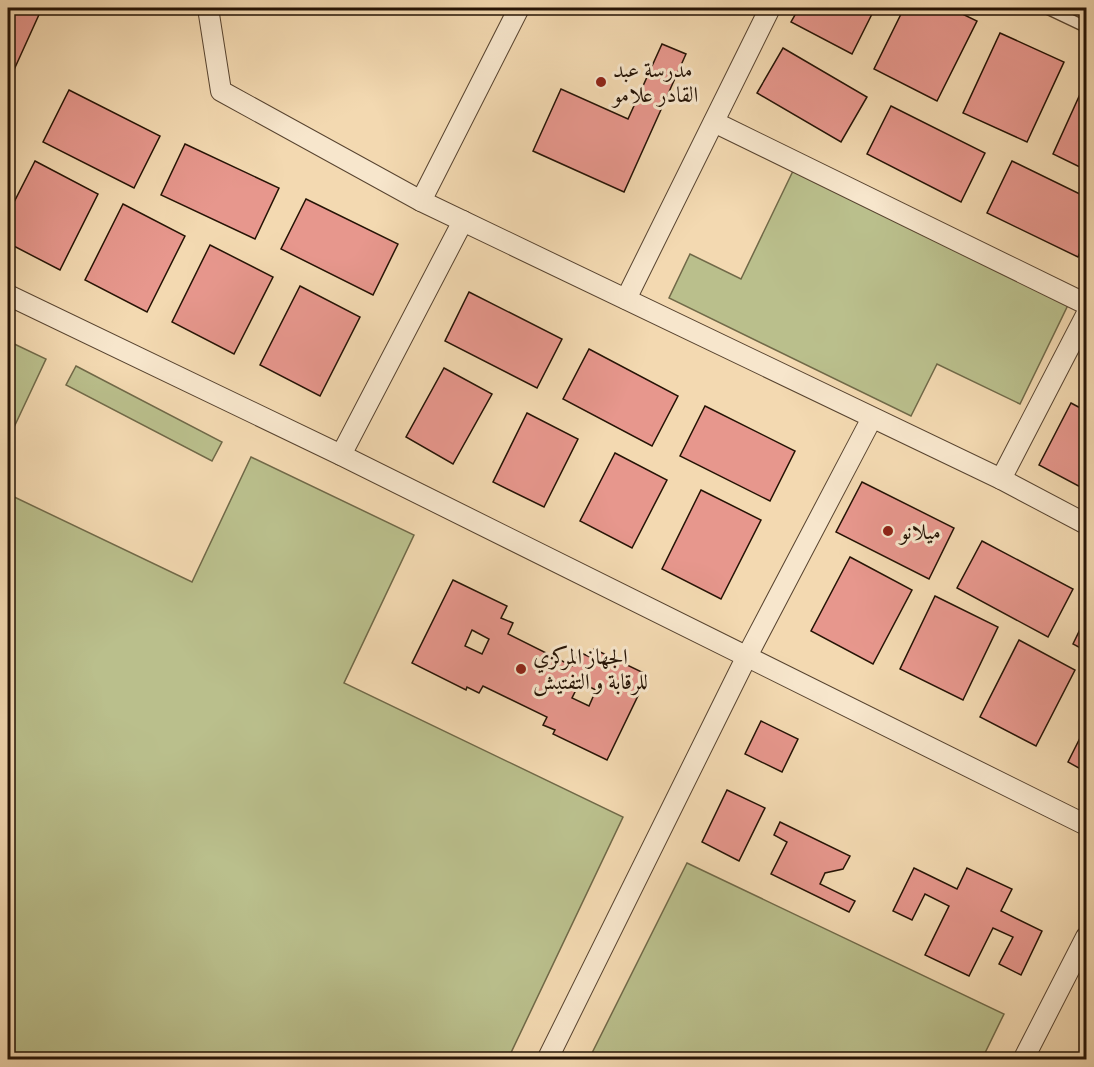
<svg xmlns="http://www.w3.org/2000/svg" width="1094" height="1067" viewBox="0 0 1094 1067" font-family="'IM FELL DW Pica',Amiri,serif">
  <style>
    .green { fill: #babf8c; stroke: #706948; stroke-width: 1.5 }
    .building { fill: #e7978d; stroke: #251305; stroke-width: 1.5; fill-rule: evenodd }
    .lines { fill: none; stroke-linecap: round; stroke-linejoin: round }
    .lane-casing { stroke: #584430; stroke-width: 13 }
    .street-casing { stroke: #584430; stroke-width: 22 }
    .lane { stroke: #f7e6cc; stroke-width: 10 }
    .street { stroke: #f7e6cc; stroke-width: 20 }
    .poi-dot { fill: #8f2418; stroke: #f7e6cc; stroke-width: 2 }
    .labels { text-anchor: middle; stroke-width: 6; stroke-linejoin: round; paint-order: stroke }
    .poi-label { font-size: 22px; fill: #251305; stroke: #f7e6cc; text-anchor: start }
  </style>
  <rect width="100%" height="100%" fill="#f3d9b1"/>
  <filter id="stains"><feTurbulence type="fractalNoise" baseFrequency=".00333" numOctaves="4"/><feColorMatrix values="0 0 0 0 .2 0 0 0 0 .09 0 0 0 0 .02 0 0 0 .5 -.17"/></filter>
  <radialGradient id="worn" r=".72"><stop offset=".6" stop-color="#630" stop-opacity="0"/><stop offset="1" stop-color="#630" stop-opacity=".3"/></radialGradient>
  <g class="green">
    <path d="M793,171L1068,305L1020,404L937,364L911,416L669,298L690,254L741,279Z"/>
    <path d="M8,341L46,359L8,440Z"/>
    <path d="M76,366L222,442L212,461L66,385Z"/>
    <path d="M251,457L414,535L344,683L623,817L508,1059H8V494L192,582Z"/>
    <path d="M687,863L1004,1014L982,1059H589Z"/>
  </g>
  <g class="building">
    <path d="M8,8H42L8,83Z"/>
    <path d="M799,8H875L852,54L791,22Z"/>
    <path d="M904,8H950L977,21L937,101L874,69Z"/>
    <path d="M1000,33L1064,62L1027,142L963,113Z"/>
    <path d="M662,44L686,54L624,192L533,151L561,89L628,119Z"/>
    <path d="M783,48L867,97L841,142L757,93Z"/>
    <path d="M1086,81V170L1053,154Z"/>
    <path d="M69,90L160,136L134,188L43,142Z"/>
    <path d="M891,106L985,153L961,202L867,154Z"/>
    <path d="M185,144L279,188L255,239L161,195Z"/>
    <path d="M35,161L98,194L60,270L8,243V214Z"/>
    <path d="M1012,161L1086,197V239L1078,257L987,213Z"/>
    <path d="M306,199L398,244L373,295L281,249Z"/>
    <path d="M123,204L185,236L147,312L85,280Z"/>
    <path d="M210,245L273,277L234,354L172,322Z"/>
    <path d="M300,286L360,317L320,396L260,365Z"/>
    <path d="M469,292L562,339L537,388L445,341Z"/>
    <path d="M589,349L678,396L652,446L563,399Z"/>
    <path d="M444,368L492,394L453,464L406,437Z"/>
    <path d="M1071,403L1086,411V490L1039,465Z"/>
    <path d="M705,406L795,451L770,501L680,456Z"/>
    <path d="M527,413L578,439L544,507L493,482Z"/>
    <path d="M615,453L667,480L632,548L580,521Z"/>
    <path d="M862,482L954,528L929,579L836,532Z"/>
    <path d="M701,490L761,520L721,599L662,569Z"/>
    <path d="M982,541L1073,589L1048,637L957,588Z"/>
    <path d="M850,557L912,590L873,664L811,631Z"/>
    <path d="M453,580L507,606L501,618L513,623L508,634L572,666L579,652L590,657L594,649L648,675L607,760L553,734L555,730L543,725L547,717L483,686L479,693L467,687L466,690L412,663ZM472,630L489,639L482,654L465,646ZM580,682L596,690L589,706L572,698Z"/>
    <path d="M935,596L998,627L963,700L900,669Z"/>
    <path d="M1086,617V651L1073,644Z"/>
    <path d="M1019,640L1075,670L1036,746L980,717Z"/>
    <path d="M761,721L798,739L782,772L745,754Z"/>
    <path d="M1086,726V772L1068,762Z"/>
    <path d="M727,790L765,808L739,861L702,842Z"/>
    <path d="M780,822L850,856L843,869L825,873L820,884L855,901L849,912L771,874L787,842L774,835Z"/>
    <path d="M914,868L957,889L967,868L1012,889L1001,911L1042,931L1021,975L999,964L1013,937L993,928L969,976L925,955L949,906L925,894L912,920L893,911Z"/>
  </g>
  <g class="lines">
    <defs>
      <path id="lane" d="M1046,8L1086,27"/>
      <g id="street">
        <path d="M208,8L221,91L421,201L1001,479L1086,524"/>
        <path d="M714,122L1086,304"/>
        <path d="M421,201L519,8"/>
        <path d="M8,295L341,455L1086,825"/>
        <path d="M626,299L770,8"/>
        <path d="M341,455L463,221"/>
        <path d="M1001,479L1086,315"/>
        <path d="M547,1060L746,658L872,418"/>
        <path d="M1023,1060L1086,937"/>
      </g>
    </defs>
    <use href="#lane" class="lane-casing"/>
    <use href="#street" class="street-casing"/>
    <use href="#lane" class="lane"/>
    <use href="#street" class="street"/>
  </g>
  <g class="poi-dot">
    <circle cx="601" cy="82" r="6"/>
    <circle cx="888" cy="531" r="6"/>
    <circle cx="521" cy="669" r="6"/>
  </g>
  <g class="labels">
    <g class="poi-label">
      <text x="613" y="77">مدرسة عبد<tspan x="613" dy="25">القادر علامو</tspan></text>
      <text x="900" y="539">ميلانو</text>
      <text x="533" y="664">الجهاز المركزي<tspan x="533" dy="25">للرقابة و التفتيش</tspan></text>
    </g>
  </g>
  <rect width="1094" height="1067" fill="none" stroke="#f3d9b1" stroke-width="30"/>
  <rect x="9" y="9" width="1076" height="1049" fill="none" stroke="#251305" stroke-width="3"/>
  <rect x="15" y="15" width="1064" height="1037" fill="none" stroke="#251305" stroke-width="1.5"/>
  <rect width="100%" height="100%" filter="url(#stains)"/>
  <rect width="100%" height="100%" fill="url(#worn)"/>
</svg>
